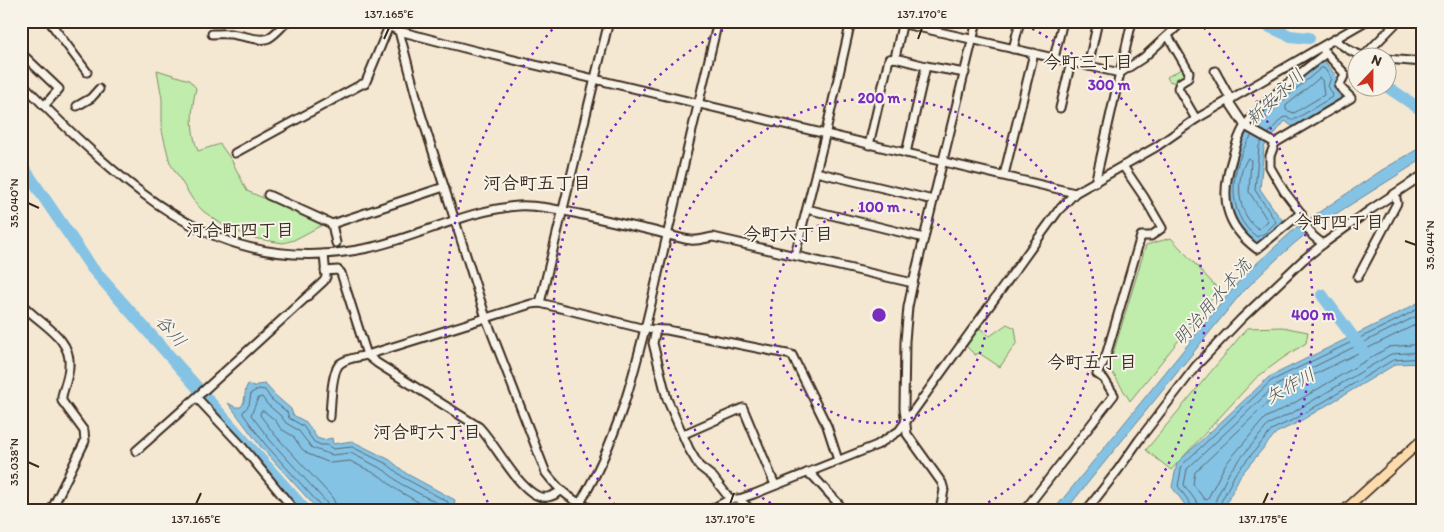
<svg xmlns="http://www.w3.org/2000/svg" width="1444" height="532" viewBox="0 0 1444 532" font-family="Itim,'Klee One',sans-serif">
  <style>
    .green { fill: #c0edab; stroke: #7e8c64 }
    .water { fill: #85c3e5; stroke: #678695 }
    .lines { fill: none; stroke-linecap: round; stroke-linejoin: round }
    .shore { stroke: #59676e; stroke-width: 1 }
    .river { stroke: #85c3e5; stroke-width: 12 }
    .minor-casing { stroke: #3b2a1e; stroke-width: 11 }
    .major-casing { stroke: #3b2a1e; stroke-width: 12 }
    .minor { stroke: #f7f3e8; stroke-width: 7 }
    .major { stroke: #fcdcac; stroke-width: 9 }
    .ticks { fill: none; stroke: #3b2a1e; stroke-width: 2 }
    .ring { fill: none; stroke: #7b2cbf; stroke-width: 2.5; stroke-dasharray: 2.5 5 }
    .labels { text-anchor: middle; stroke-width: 4; stroke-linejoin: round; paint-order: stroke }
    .neighbourhood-label { font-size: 18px; font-weight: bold; fill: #3b2a1e; stroke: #f7f3e8 }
    .water-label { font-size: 18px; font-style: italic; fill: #51585a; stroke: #f7f3e8 }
    .centre { fill: #7b2cbf; stroke: #f7f3e8; stroke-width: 2.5 }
    .ring-label { font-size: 15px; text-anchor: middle; font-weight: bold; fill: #7b2cbf; stroke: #f7f3e8; stroke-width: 4; stroke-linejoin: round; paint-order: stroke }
    .neatline { fill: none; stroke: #3b2a1e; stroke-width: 2 }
    .ticks-label { font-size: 12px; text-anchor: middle; fill: #3b2a1e }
  </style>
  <rect width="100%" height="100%" fill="#f5e8d3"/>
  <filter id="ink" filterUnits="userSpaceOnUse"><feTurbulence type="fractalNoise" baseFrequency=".02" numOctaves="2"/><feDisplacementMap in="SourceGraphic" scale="10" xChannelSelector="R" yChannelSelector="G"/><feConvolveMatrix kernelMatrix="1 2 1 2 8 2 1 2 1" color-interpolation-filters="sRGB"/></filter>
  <g filter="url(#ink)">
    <g class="green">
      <path d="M1183,68L1185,72V76L1177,80L1176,83L1169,81L1167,77Z"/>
      <path d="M157,70L189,80L196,88C191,110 190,130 198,151L220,144L232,161L247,191L324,224L294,240L283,243L258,239L227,228L203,211L193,200L170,163L162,131V99Z"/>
      <path d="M1171,238L1219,290L1130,401L1109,367L1146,245Z"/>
      <path d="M1007,324L1015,328L1017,342L1000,367L979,353L975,355L965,345L978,327L990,336Z"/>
      <path d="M1282,327L1308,332L1306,343L1283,358L1256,378L1171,470L1146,450L1247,328Z"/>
    </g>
    <g class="water">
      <path d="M1323,59L1339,80L1333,85L1341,98L1293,127L1285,121L1264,147L1260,189L1278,215L1285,223L1256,245L1236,224L1229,202V173L1242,140L1260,116L1278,98Z"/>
      <path d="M1423,146V159L1315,227C1288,247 1263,272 1239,296L1065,511H1053L1245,274L1297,227L1382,170Z"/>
      <path d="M1423,300V363L1396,364L1297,423L1276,433L1240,476L1226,504L1225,511H1196L1188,509L1172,487L1177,463L1269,377L1395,315Z"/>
      <path d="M248,384L253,387L257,385L265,384L275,395L291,409L293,415L306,422L317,438L323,440L332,438L333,444L352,441L390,460L407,474L455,500L453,510L319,511L261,447L228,403L235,407H241C247,399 243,392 248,384Z"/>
    </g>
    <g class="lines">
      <g class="shore">
        <path d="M1320,78L1322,80L1324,95L1294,113L1286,110V106Z"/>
        <path d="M1257,128L1281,102L1321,68H1324L1331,78L1328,86L1333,95L1332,97L1294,120L1286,117L1282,118L1268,134"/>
        <path d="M1252,135C1230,165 1224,214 1257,237L1265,233L1276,222L1255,190L1259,146L1262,141"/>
        <path d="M1248,158L1251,160L1249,192L1268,221L1259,229C1237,217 1234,177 1248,158Z"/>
        <path d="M1423,321L1279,392L1195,472L1193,484L1204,499L1207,500L1225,465L1265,418L1289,406L1389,347L1423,344"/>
        <path d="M322,511L321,506L265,444L243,414V412L249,405L251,393L259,389L265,390L271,399L287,412L289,418L303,426L314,442L321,445H327L333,449L352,447L387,464L404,478L448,502V511"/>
        <path d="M329,511L326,502L270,440L251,415L258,398L262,397L267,404L281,416L286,423L298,430L312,448L332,455L351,453L384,470L401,484L441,505L442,511"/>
        <path d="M336,511L335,503L332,497L275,435L260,415L261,411H264L275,420L281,429L293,436L302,449L308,454L330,463L350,461L380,476L397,490L434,511"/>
        <path d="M1193,511L1192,506L1178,486L1182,465L1271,381L1397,320L1423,306"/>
        <path d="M1199,511L1198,504L1184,485L1187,469L1275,386L1423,313"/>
        <path d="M1214,511L1216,499L1230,471L1269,424L1292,413L1391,354L1423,352"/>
        <path d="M1220,511L1221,502L1235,474L1273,429L1295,419L1393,360L1423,358"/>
      </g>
      <g class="river">
        <path d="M1257,21L1290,36L1309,38"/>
        <path d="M1386,86L1423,111"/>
        <path d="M21,164L92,268L306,511"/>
        <path d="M1322,295L1362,349"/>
      </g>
      <defs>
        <g id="minor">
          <path d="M49,21L87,72"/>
          <path d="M379,21L399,31L472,50L1075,193"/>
          <path d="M891,21L1120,73L1095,183"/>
          <path d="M399,31L420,111L486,318L546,473C561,493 573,501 596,511"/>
          <path d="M212,34C220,34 229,33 236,35C266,40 265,46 287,21"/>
          <path d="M1168,36L1189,72L1188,78L1180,83L1178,88L1196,119"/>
          <path d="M1335,40C1347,49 1357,56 1372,58"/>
          <path d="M1013,49L1020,21"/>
          <path d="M21,53L59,89L44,106"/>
          <path d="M1363,57L1398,21"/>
          <path d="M895,58L902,25"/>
          <path d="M1054,58L1063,21"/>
          <path d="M1386,59L1423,62"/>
          <path d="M1088,66L1098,21"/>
          <path d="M1215,71L1231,100"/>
          <path d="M1120,73L1143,58L1180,24L1178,21"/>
          <path d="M1120,73L1132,21"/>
          <path d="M21,82C45,107 69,131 95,154C177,228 254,272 368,248C419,237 466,210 518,206C538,205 559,210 579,214C602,219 626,225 650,230C663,233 677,238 691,240C698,241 706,238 713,237L913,283"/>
          <path d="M1229,102L1245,126L1275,143"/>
          <path d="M77,106L91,98L99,89"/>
          <path d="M1060,108L1071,62"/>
          <path d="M869,145L889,59L895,58L926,66L965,73"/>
          <path d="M235,153L362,84H365L389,26"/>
          <path d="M906,153L926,66"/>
          <path d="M816,172L933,200"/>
          <path d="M1004,175L1034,53"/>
          <path d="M268,195L332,224L336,243"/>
          <path d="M807,209L924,238"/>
          <path d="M1301,213L1257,249C1224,225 1220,197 1232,159C1235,148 1238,136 1244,127C1263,101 1301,73 1326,53"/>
          <path d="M332,224L444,187"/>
          <path d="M1323,244L1313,236L1303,221L1301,213L1284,191L1270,167V156L1275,143L1351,98L1339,86L1345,74L1324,51"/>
          <path d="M795,255L825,136L851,21"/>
          <path d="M325,271L338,270L341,273L367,355L531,304L540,303L645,329L667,330L792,355L827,426L838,460"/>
          <path d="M1358,277L1397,203L1395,194"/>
          <path d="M21,303C37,323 72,336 69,366C69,376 64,387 62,396V401L84,431L85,441L51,511"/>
          <path d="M540,303L609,21"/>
          <path d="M656,330L653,343L667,399L689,449L699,466L713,477L730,499"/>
          <path d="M197,398L240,444L295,511"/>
          <path d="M330,417C331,405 331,369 341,363C347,358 360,357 367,355L377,363L479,427C496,445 515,484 536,495C545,500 553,496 561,491"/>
          <path d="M684,434L743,408L775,485"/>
          <path d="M136,451C200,395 262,338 324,281L326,277L324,254"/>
          <path d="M807,473L813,476L845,511"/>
          <path d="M739,499L752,511"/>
          <path d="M575,511C623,436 641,346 661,261C680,181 699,101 718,21"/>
          <path d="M708,511L730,499H739L754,494L877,445L899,431L1058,211L1075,193L1156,147L1196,119L1366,21"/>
          <path d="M940,511L944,490L942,483L907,434L904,408L905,341L908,307L913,283L977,21"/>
          <path d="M1024,511L1114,395L1104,379L1097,374L1105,359L1141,236H1151L1162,228L1144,197L1123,166"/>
          <path d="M1086,511L1118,470L1139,440L1196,366L1241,319L1303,260L1323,244L1370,210L1423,175"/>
        </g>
        <path id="major" d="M1344,511L1423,439"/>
      </defs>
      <use href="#minor" class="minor-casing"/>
      <use href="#major" class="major-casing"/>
      <use href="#minor" class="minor"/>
      <use href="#major" class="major"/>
    </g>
  </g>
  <path class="ticks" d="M384,39L389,28M918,39L922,28M28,203L39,208M1405,241L1416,245M28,462L39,467M196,504L201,493M730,504L734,493M1263,504L1268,493"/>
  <g class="ring">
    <circle cx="879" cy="315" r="108"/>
    <path d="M784 510A217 217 0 1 1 974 510"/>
    <path d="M619 511A325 325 0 0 1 739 22M1019 22A325 325 0 0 1 1139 511"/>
    <path d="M491 509A434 434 0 0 1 559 22M1199 22A434 434 0 0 1 1267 509"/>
  </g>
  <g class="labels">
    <g class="neighbourhood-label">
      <text x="1088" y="68">今町三丁目</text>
      <text x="537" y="189">河合町五丁目</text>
      <text x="1339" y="228">今町四丁目</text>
      <text x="240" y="236">河合町四丁目</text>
      <text x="788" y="240">今町六丁目</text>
      <text x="1092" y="368">今町五丁目</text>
      <text x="427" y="438">河合町六丁目</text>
    </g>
    <g class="water-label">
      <text transform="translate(1275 97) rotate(-43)" y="6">新安永川</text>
      <text transform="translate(1212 302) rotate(-49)" y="6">明治用水本流</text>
      <text transform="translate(171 331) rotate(49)" y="6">谷川</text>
      <text transform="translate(1290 386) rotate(-29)" y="6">矢作川</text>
    </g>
  </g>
  <circle cx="879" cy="315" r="8" class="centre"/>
  <g class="ring-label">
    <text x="1109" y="90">300 m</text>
    <text x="879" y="103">200 m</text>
    <text x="879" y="212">100 m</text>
    <text x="1313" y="320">400 m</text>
  </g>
  <rect width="1444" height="532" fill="none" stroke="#f7f3e8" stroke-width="55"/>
  <g transform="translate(1372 72) rotate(22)"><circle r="24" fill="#f7f3e8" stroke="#aca397"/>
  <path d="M0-4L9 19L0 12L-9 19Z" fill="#c8321e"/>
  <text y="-8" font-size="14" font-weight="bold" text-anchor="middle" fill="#3b2a1e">N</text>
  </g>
  <rect x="28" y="28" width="1388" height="476" class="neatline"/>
  <g class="ticks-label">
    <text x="389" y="18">137.165°E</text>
    <text x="922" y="18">137.170°E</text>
    <text transform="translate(14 203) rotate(-90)" y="4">35.040°N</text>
    <text transform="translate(1430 245) rotate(-90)" y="4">35.044°N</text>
    <text transform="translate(14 462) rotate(-90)" y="4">35.038°N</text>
    <text x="196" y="523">137.165°E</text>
    <text x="730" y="523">137.170°E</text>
    <text x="1263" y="523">137.175°E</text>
  </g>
</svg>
